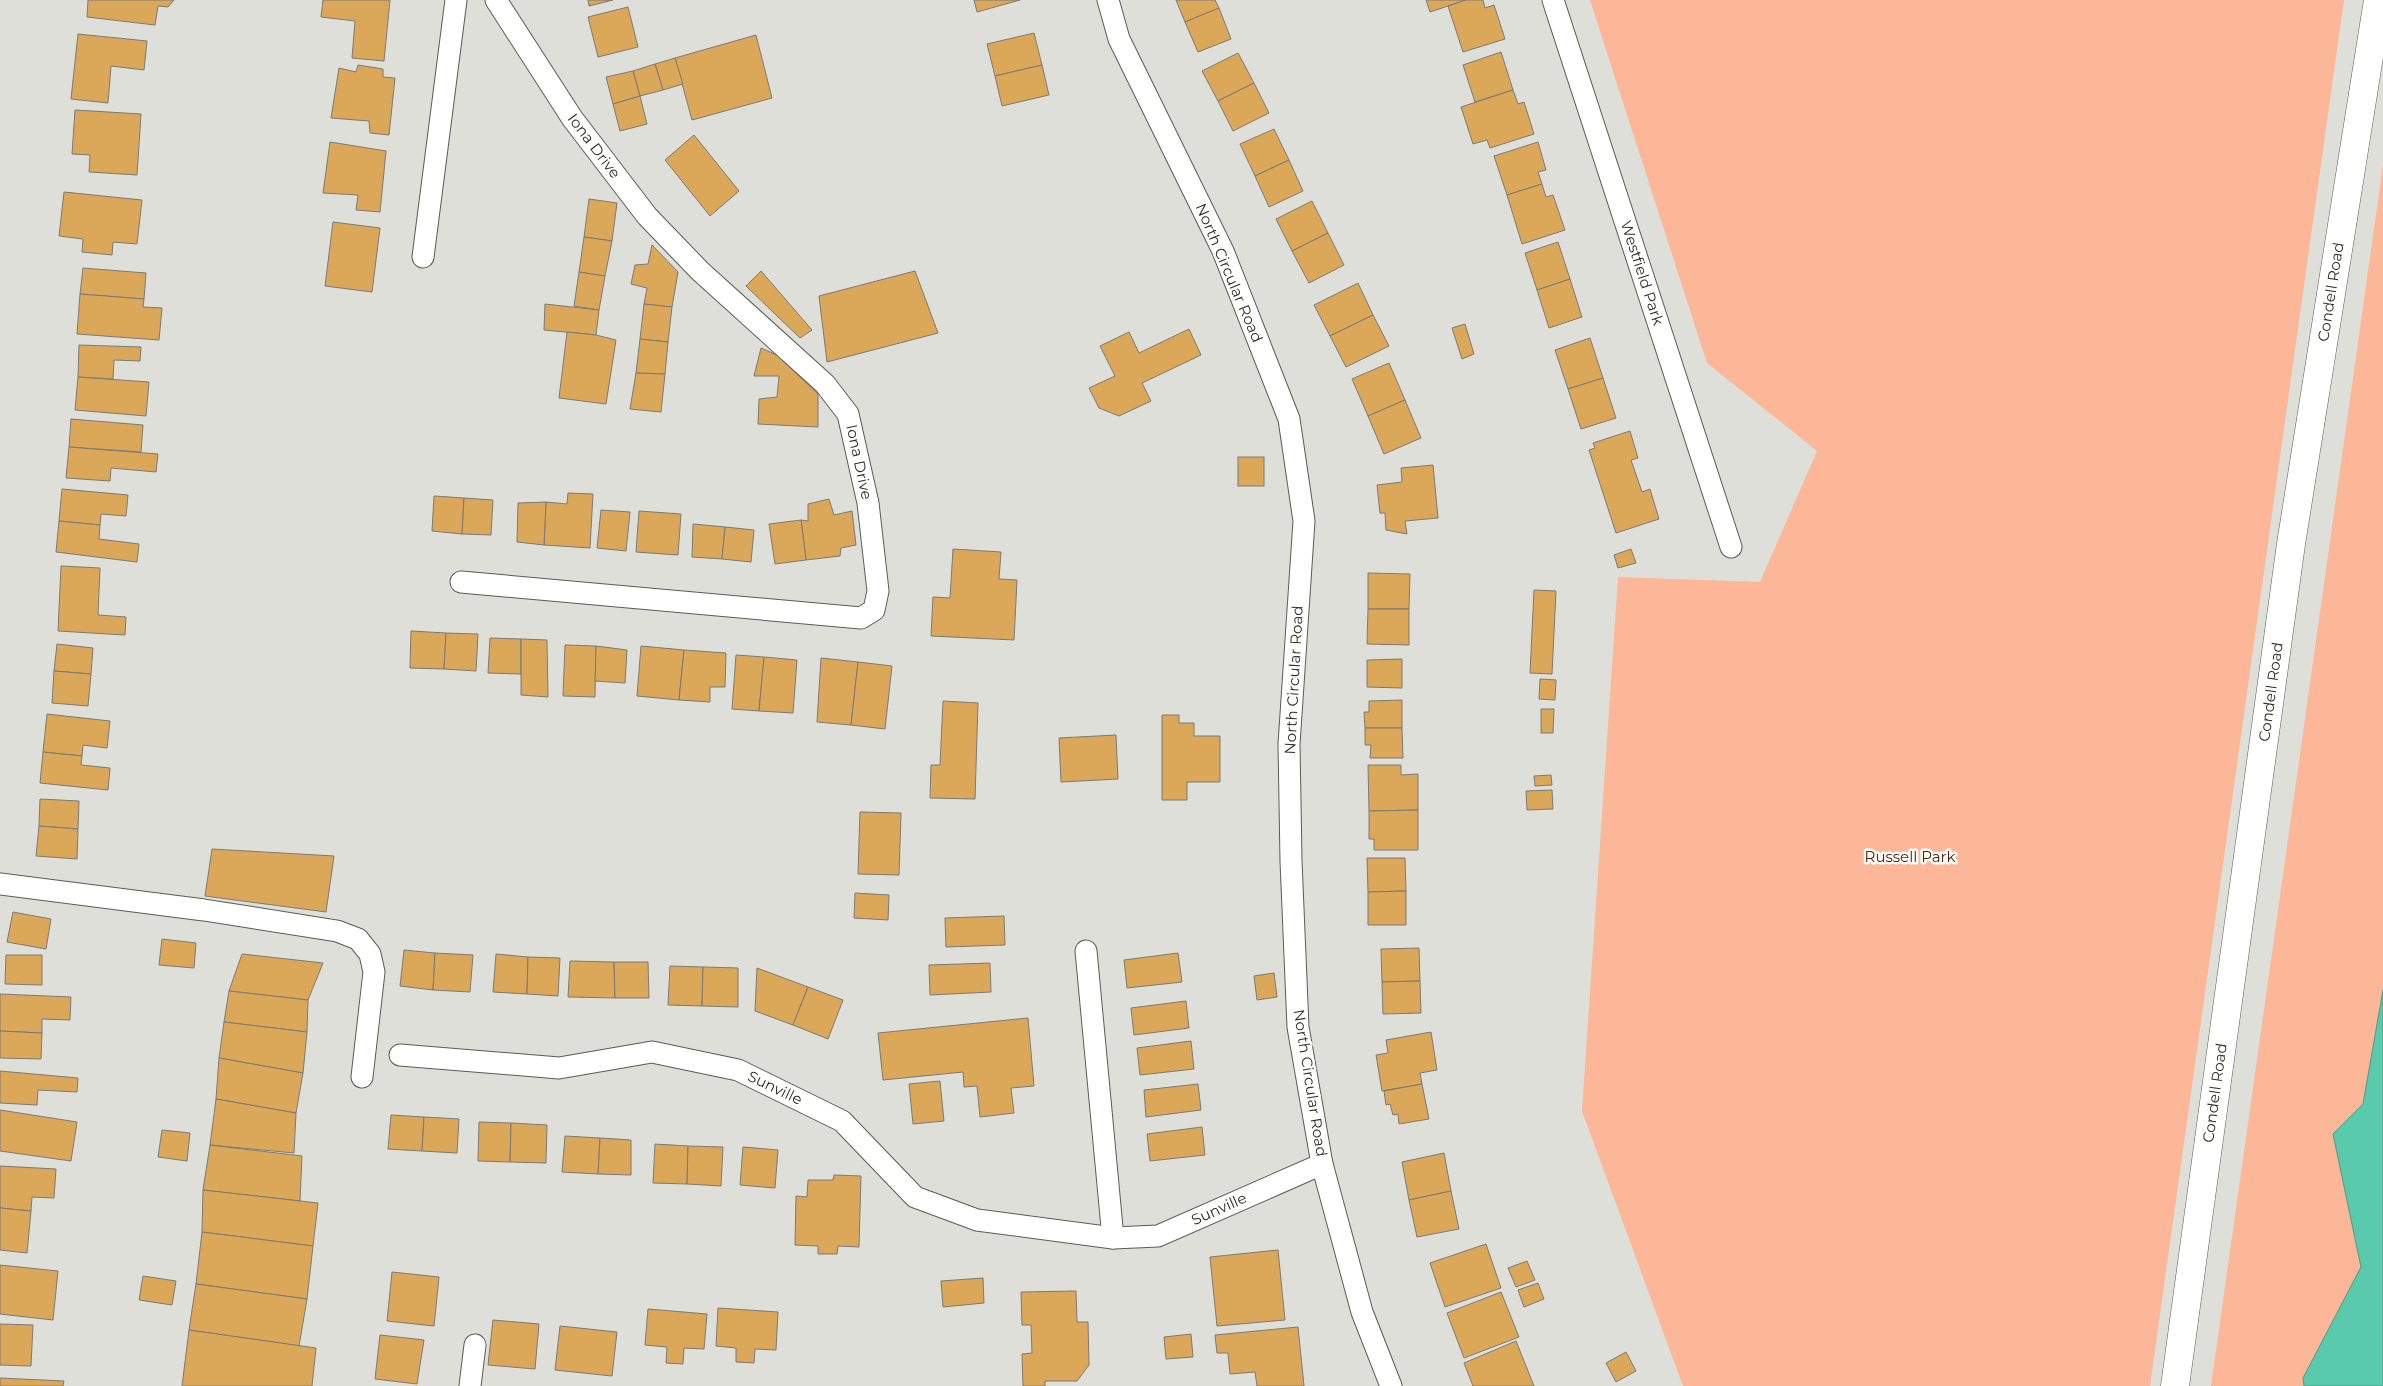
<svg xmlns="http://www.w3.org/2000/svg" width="2383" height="1386" viewBox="0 0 2383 1386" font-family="Montserrat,sans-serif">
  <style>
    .green { fill: #fcb698 }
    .water { fill: #59caab; stroke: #4c9b84 }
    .building { fill: #dba85a; stroke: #7c7975 }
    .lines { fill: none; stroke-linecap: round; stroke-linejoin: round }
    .minor-casing { stroke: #5b5b56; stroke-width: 23 }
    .secondary-casing { stroke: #5b5b56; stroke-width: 29 }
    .minor { stroke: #fff; stroke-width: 21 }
    .secondary { stroke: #fff; stroke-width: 28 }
    .labels { text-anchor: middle; stroke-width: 5; stroke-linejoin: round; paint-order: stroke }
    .street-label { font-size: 15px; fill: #2c2d2a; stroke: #fffffe }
    .park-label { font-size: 15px; fill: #552106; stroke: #fffffe }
  </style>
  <rect width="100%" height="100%" fill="#dfdfd9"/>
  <g class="green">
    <path d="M1590,0H2344L2150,1386H1683L1582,1111L1618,577L1760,582L1817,451L1707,363Z"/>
    <path d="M2383,165V990L2363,1104L2333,1134L2361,1267L2303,1378L2304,1386H2211Z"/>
  </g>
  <path class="water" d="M2383,990V1386H2304L2303,1378L2361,1267L2333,1134L2363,1104Z"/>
  <g class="building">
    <path d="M88,0H174L168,7L158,6L155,25L87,17Z"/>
    <path d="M323,0H390L384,61L352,58L355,21L321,17Z"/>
    <path d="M588,0H613L589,6Z"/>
    <path d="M974,0H1020L977,12Z"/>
    <path d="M1176,0H1215L1219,8L1185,22Z"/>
    <path d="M1426,0H1466L1430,12Z"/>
    <path d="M1466,0H1483L1485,8L1494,5L1505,39L1463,52L1448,6Z"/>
    <path d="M628,7L638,47L598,57L588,17Z"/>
    <path d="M1219,8L1231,39L1198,52L1185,22Z"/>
    <path d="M1034,33L1042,65L995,76L987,44Z"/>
    <path d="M78,34L147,41L144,70L111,66L108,103L71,99Z"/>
    <path d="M756,35L772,98L692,120L675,58Z"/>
    <path d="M1501,52L1513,90L1475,102L1463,65Z"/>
    <path d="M1238,53L1254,83L1218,101L1202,71Z"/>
    <path d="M675,58L683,84L663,90L655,64Z"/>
    <path d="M655,64L663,90L640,96L633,71Z"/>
    <path d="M358,65L383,69V77L395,78L389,135L370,133L369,121L331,118L339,68L356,72Z"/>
    <path d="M1042,65L1049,95L1002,106L995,76Z"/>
    <path d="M633,71L640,96L613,104L606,77Z"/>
    <path d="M1254,83L1269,113L1233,131L1218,101Z"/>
    <path d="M1513,90L1518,104L1524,102L1534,134L1490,148L1487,140L1473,144L1461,107Z"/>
    <path d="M640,96L647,124L620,131L613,104Z"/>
    <path d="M75,110L141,114L137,175L89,172L90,155L72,154Z"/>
    <path d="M1274,129L1289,160L1255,176L1240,144Z"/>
    <path d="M694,135L739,191L710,216L665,160Z"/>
    <path d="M330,142L386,151L380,212L356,210L358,195L323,193Z"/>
    <path d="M1538,142L1546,170L1538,172L1542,184L1507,195L1494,156Z"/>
    <path d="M1289,160L1303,191L1269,207L1255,176Z"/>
    <path d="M1542,184L1546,197L1553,195L1565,230L1522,244L1507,195Z"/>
    <path d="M64,192L142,200L137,244L113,242L112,255L82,252L83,239L59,236Z"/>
    <path d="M589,199L617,203L612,241L584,237Z"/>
    <path d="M1312,201L1328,233L1292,251L1276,219Z"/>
    <path d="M333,222L380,228L372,292L325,286Z"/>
    <path d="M1328,233L1344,265L1309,283L1292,251Z"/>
    <path d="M584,237L612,241L605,276L579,272Z"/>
    <path d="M1558,242L1570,279L1537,290L1525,253Z"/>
    <path d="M652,245L678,272L672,307L644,304L647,288L631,284L635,265L648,264Z"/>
    <path d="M83,268L146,273L144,299L80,294Z"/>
    <path d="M761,271L812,330L800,338L746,286Z"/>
    <path d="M915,271L938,333L827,362L819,296Z"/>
    <path d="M579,272L605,276L599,310L574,306Z"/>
    <path d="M1570,279L1582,317L1549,328L1537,290Z"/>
    <path d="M1358,283L1373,315L1330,336L1314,305Z"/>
    <path d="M80,294L144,299L143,307L162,308L159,340L77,334Z"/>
    <path d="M545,304L599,310L596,335L544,330Z"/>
    <path d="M644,304L672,307L668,342L640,339Z"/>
    <path d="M1373,315L1389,346L1346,367L1330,336Z"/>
    <path d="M1465,324L1474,354L1462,359L1452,328Z"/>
    <path d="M1189,329L1201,355L1142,383L1151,401L1119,416L1099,408L1089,388L1115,376L1100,346L1129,332L1139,353Z"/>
    <path d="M567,332L596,335L616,340L606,404L559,398Z"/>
    <path d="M1590,338L1603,378L1568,389L1555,350Z"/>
    <path d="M640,339L668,342L665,374L636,373Z"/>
    <path d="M79,345L141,347L140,361L114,360L113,379L78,377Z"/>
    <path d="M761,348L777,355L818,394V427L758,424L759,399L777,397L779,376H754Z"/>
    <path d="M1389,363L1405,400L1368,416L1352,379Z"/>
    <path d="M636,373L665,374L661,412L630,409Z"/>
    <path d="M78,377L149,382L146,416L75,410Z"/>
    <path d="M1603,378L1616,418L1581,429L1568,389Z"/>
    <path d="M1405,400L1421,438L1384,454L1368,416Z"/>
    <path d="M71,419L143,425L141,452L69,447Z"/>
    <path d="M1630,431L1638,458L1631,460L1642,492L1650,489L1659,519L1616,533L1589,450L1595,448L1593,443Z"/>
    <path d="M69,447L158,454L156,472L111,468L110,481L66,478Z"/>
    <rect x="1238" y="457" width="26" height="29"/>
    <path d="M1433,465L1438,518L1405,521L1407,534L1386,530L1385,513H1380L1377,485L1402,482L1401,468Z"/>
    <path d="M62,489L128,495L126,516L101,514L100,525L59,521Z"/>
    <path d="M568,493L593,494L590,548L544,545L546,502L567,504Z"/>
    <path d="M434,496L464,498L462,534L432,531Z"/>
    <path d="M464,498L493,500L491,535L462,534Z"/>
    <path d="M829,499L834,515L852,511L856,545L841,548L840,556L806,560L801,520L808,521V504Z"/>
    <path d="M546,502L544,545L517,542L518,503Z"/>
    <path d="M601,510L630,512L626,551L597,548Z"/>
    <path d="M639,511L681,514L678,555L636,552Z"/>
    <path d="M801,520L806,560L775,564L769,524Z"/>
    <path d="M59,521L100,525L99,539L139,544L137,562L56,552Z"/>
    <path d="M693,524L725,527L722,559L692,557Z"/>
    <path d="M725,527L754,530L751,562L722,559Z"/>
    <path d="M953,549L1001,552L999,579L1017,580L1014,640L931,636L933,597L950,598Z"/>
    <path d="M1631,549L1636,563L1618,568L1614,555Z"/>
    <path d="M61,566L100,568L98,615L126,617L125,635L58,631Z"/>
    <path d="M1368,573L1410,574L1409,609H1368Z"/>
    <path d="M1534,590L1556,591L1552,674L1530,673Z"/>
    <path d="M1368,609H1409V645L1367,644Z"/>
    <path d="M411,631L446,633L444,669L410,668Z"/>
    <path d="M446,633L478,634L476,671L444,669Z"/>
    <path d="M490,638L521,639V674L488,673Z"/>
    <path d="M521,639L547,640L548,697L521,695Z"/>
    <path d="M57,644L93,648L91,674L54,671Z"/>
    <path d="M565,645L596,646L595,697L563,696Z"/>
    <path d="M596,646L627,650L625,683L595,681Z"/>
    <path d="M641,646L684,650L679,700L637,696Z"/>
    <path d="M684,650L726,653L725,687H710V702L679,700Z"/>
    <path d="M736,655L764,657L759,711L732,709Z"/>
    <path d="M764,657L797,660L793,713L759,711Z"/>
    <path d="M821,658L858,662L851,725L817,722Z"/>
    <path d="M1402,659V688L1367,687V660Z"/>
    <path d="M858,662L892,666L885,729L851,725Z"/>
    <path d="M54,671L91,674L88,706L52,703Z"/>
    <path d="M1540,679L1556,680L1555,700L1539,699Z"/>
    <path d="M1402,700V728H1365L1364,712H1369V701Z"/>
    <path d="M943,701L978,703L975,799L930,798L931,765H940Z"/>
    <path d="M1541,709H1554L1553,733H1541Z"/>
    <path d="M47,714L110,721L107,748L83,745L82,756L43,752Z"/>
    <path d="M1162,715H1179V723H1194V736H1220V782H1187V800H1162Z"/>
    <path d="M1365,728H1402L1403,758H1370L1371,745H1365Z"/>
    <path d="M1116,735L1118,779L1061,782L1059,738Z"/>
    <path d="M43,752L82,756L81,765L110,768L108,790L40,783Z"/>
    <path d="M1368,765H1401V775L1418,774V810L1369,811Z"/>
    <path d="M1551,775L1552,785L1535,786L1534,776Z"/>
    <path d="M1552,790L1553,809L1527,810L1526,791Z"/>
    <path d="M40,799L79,801L78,829L39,826Z"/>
    <path d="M1418,810V850H1374V839H1369V811Z"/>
    <path d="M860,812L901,813L899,875L858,874Z"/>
    <path d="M39,826L78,829L77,859L36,856Z"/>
    <path d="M212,849L334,856L326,912L205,896Z"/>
    <path d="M1367,858H1405L1406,891L1368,892Z"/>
    <path d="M1406,891V925H1368V892Z"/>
    <path d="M855,893L889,895L888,920L854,918Z"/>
    <path d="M13,912L51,919L46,949L7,942Z"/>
    <path d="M1004,916L1005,945L946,947L945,918Z"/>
    <path d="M162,939L196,943L194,968L159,965Z"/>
    <path d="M1419,948L1420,981L1382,982L1381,949Z"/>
    <path d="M404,950L435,953L433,990L400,986Z"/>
    <path d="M435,953L473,955L470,992L433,990Z"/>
    <path d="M1178,953L1182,982L1127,988L1124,960Z"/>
    <path d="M242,954L323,963L308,1000L229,991Z"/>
    <path d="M496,954L528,957L527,994L493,992Z"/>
    <path d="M6,955H42V985L5,984Z"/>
    <path d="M528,957L560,958L558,996L527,994Z"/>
    <path d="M570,961L614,962L615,998L568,997Z"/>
    <path d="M614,962H648L649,998H615Z"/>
    <path d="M990,963L991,992L930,995L929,965Z"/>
    <path d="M670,966L703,967L702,1006L668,1005Z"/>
    <path d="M703,967L738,968V1007L702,1006Z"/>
    <path d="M757,968L808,987L793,1025L755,1011Z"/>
    <path d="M1274,973L1277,997L1257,1000L1254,976Z"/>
    <path d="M1420,981L1421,1013L1383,1014L1382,982Z"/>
    <path d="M808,987L843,1000L828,1039L793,1025Z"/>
    <path d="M229,991L308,1000L307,1032L224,1022Z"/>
    <path d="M0,994L71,997L70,1020L42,1019V1033L0,1031Z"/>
    <path d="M1186,1001L1189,1028L1134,1035L1131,1008Z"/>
    <path d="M1028,1018L1034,1086L1011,1088L1014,1113L980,1117L977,1086L964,1087L963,1072L883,1080L878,1033Z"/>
    <path d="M224,1022L307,1032L303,1073L219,1058Z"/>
    <path d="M0,1031L42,1033L41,1059L0,1058Z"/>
    <path d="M1431,1032L1437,1070L1420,1073L1422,1084L1382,1091L1376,1055L1388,1053L1386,1040Z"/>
    <path d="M1191,1041L1194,1069L1140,1075L1137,1048Z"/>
    <path d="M219,1058L303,1073L296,1113L216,1099Z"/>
    <path d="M0,1071L78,1078L77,1092L38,1090L37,1105L0,1103Z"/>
    <path d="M940,1081L944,1121L913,1124L909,1084Z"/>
    <path d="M1198,1084L1201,1110L1146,1117L1144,1090Z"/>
    <path d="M1422,1084L1429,1119L1399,1124L1398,1114L1393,1115L1390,1104L1386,1105L1384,1091Z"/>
    <path d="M216,1099L296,1113L294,1153L210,1145Z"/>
    <path d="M0,1110L77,1122L71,1161L0,1151Z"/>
    <path d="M391,1115L424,1117L422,1151L388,1149Z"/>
    <path d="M424,1117L459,1119L457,1153L422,1151Z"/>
    <path d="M479,1122L511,1123L510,1162L478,1161Z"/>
    <path d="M511,1123L547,1125L546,1163L510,1162Z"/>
    <path d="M1202,1127L1205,1155L1150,1161L1147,1134Z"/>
    <path d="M162,1130L190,1133L187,1161L158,1157Z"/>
    <path d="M565,1136L600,1138L598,1174L562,1172Z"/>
    <path d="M600,1138L631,1140V1175L598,1174Z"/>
    <path d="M655,1144L688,1146L687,1184L653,1183Z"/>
    <path d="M210,1145L302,1156L300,1201L203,1190Z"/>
    <path d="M688,1146L723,1147L721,1186L687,1184Z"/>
    <path d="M743,1147L778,1150L775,1188L740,1185Z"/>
    <path d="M1444,1153L1451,1191L1409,1200L1402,1162Z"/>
    <path d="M0,1166L56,1169L54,1198L32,1197L31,1211L0,1208Z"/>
    <path d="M834,1175L861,1176L859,1247L838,1246L837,1254H818V1246L795,1245L796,1196L807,1197L808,1180H833Z"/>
    <path d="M203,1190L318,1203L313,1246L202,1232Z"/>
    <path d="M1451,1191L1459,1229L1417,1237L1409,1200Z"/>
    <path d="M0,1208L31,1211L27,1253L0,1250Z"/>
    <path d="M202,1232L313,1246L307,1299L196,1284Z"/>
    <path d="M1486,1244L1501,1288L1445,1307L1430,1263Z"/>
    <path d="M1278,1250L1285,1320L1217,1326L1210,1257Z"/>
    <path d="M1527,1261L1535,1280L1516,1287L1508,1268Z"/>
    <path d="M0,1265L58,1271L53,1320L0,1314Z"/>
    <path d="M392,1272L439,1277L434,1326L387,1321Z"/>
    <path d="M143,1276L176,1281L172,1305L139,1300Z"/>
    <path d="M983,1278L984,1303L943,1307L941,1281Z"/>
    <path d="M1538,1283L1544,1299L1524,1307L1518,1290Z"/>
    <path d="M196,1284L307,1299L299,1346L189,1330Z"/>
    <path d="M1076,1291L1077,1322H1088L1089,1365L1077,1381H1045V1386H1023L1022,1354L1032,1353L1031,1325H1022L1021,1292Z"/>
    <path d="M1501,1292L1519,1337L1464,1358L1447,1313Z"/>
    <path d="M718,1308L778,1312L776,1350L755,1349L754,1363L736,1362V1348L716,1346Z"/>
    <path d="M648,1309L707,1314L704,1349L684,1348L683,1364L666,1363L667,1347L645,1345Z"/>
    <path d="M493,1320L539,1324L535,1369L488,1365Z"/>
    <path d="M0,1324L33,1325L31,1366L0,1365Z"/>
    <path d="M560,1326L617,1332L612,1376L555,1370Z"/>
    <path d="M1298,1327L1304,1386H1257L1255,1372L1230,1374L1228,1353H1217L1215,1335Z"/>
    <path d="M189,1330L316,1348L312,1386H182Z"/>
    <path d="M1191,1334L1193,1357L1166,1359L1164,1337Z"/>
    <path d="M380,1335L424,1340L417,1384L375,1379Z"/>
    <path d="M1516,1341L1534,1386H1473L1464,1363Z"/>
    <path d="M1626,1352L1636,1371L1616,1382L1606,1363Z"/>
    <path d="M0,1378L64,1381L63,1386H0Z"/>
  </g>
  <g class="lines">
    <defs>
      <g id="minor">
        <path d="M1108,0L1119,39L1223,251L1289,419L1304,521L1289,744L1291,861L1298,1027L1322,1164L1362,1312L1391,1386"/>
        <path d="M1553,0L1731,547"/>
        <path d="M423,257L456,0"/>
        <path d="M461,582L861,618L874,610L878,591L868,503L848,414L825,384L700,271L647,216L572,118L496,0"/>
        <path d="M0,884L204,910L337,931L358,939L370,954L374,972L362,1077"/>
        <path d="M1086,951L1113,1238"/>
        <path d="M400,1055L559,1068L652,1052L738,1070L842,1121L915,1197L977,1220L1113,1238L1158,1236L1322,1164"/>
        <path d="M470,1386L475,1345"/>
      </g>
      <path id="secondary" d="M2175,1386L2291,544L2378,0"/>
    </defs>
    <use href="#minor" class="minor-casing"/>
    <use href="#secondary" class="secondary-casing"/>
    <use href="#minor" class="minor"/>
    <use href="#secondary" class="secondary"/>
  </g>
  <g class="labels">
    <g class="street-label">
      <text transform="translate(594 146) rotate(53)" y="5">Iona Drive</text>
      <text transform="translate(1229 273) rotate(67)" y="5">North Circular Road</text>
      <text transform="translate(1642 273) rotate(72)" y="5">Westfield Park</text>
      <text transform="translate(2331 292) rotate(-81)" y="5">Condell Road</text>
      <text transform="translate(859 462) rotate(78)" y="5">Iona Drive</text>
      <text transform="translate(1294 680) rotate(-87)" y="5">North Circular Road</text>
      <text transform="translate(2271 692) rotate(-82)" y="5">Condell Road</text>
      <text transform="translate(1310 1083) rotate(81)" y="5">North Circular Road</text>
      <text transform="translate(775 1088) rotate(26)" y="5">Sunville</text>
      <text transform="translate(2215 1093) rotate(-82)" y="5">Condell Road</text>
      <text transform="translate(1219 1209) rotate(-24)" y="5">Sunville</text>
    </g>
    <g class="park-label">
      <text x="1910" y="862">Russell Park</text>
    </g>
  </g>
</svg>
